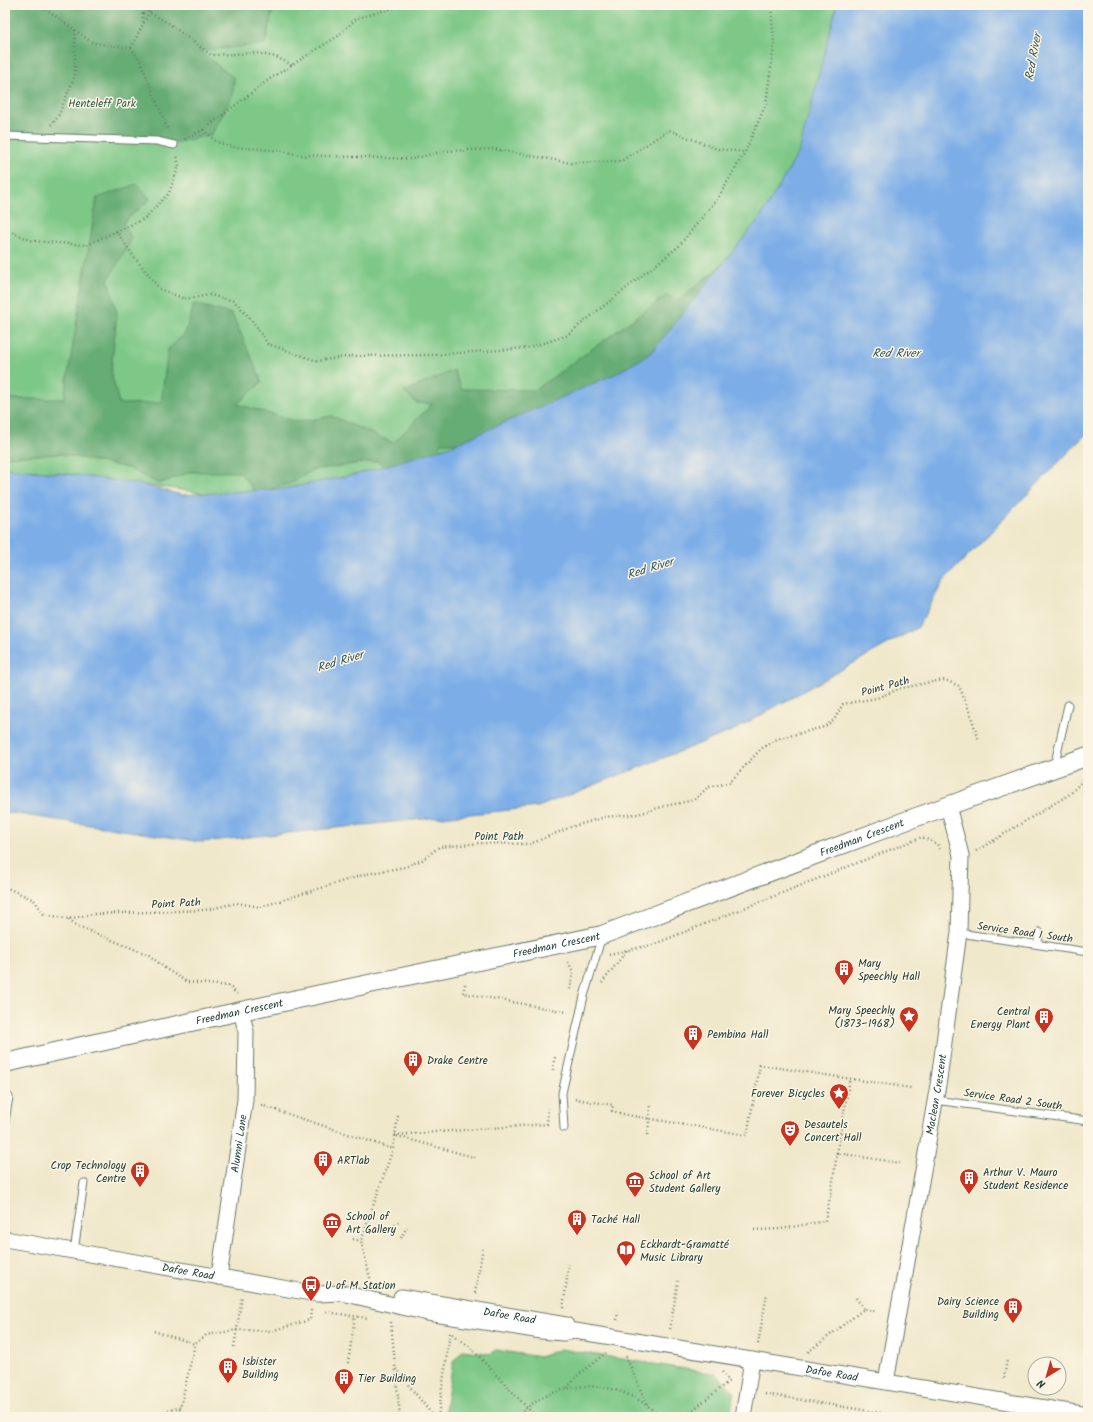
<svg xmlns="http://www.w3.org/2000/svg" width="1093" height="1422" viewBox="0 0 1093 1422" font-family="Kalam,sans-serif">
  <style>
    .green { fill: #7dc887; stroke: #4e825e }
    .forest { fill: #66ac74; stroke: #427454 }
    .water { fill: #7cade7; stroke: #4e758e }
    .lines { fill: none; stroke-linecap: round; stroke-linejoin: round }
    .service-casing { stroke: #687969; stroke-width: 9 }
    .minor-casing { stroke: #687969; stroke-width: 17 }
    .tertiary-casing { stroke: #687969; stroke-width: 20 }
    .path { stroke: #687969; stroke-width: 2.5; stroke-dasharray: 1 3; stroke-linecap: butt }
    .service { stroke: #fff; stroke-width: 7 }
    .minor { stroke: #fff; stroke-width: 15 }
    .tertiary { stroke: #fff; stroke-width: 18 }
    .path-bridge { stroke: #687969; stroke-width: 2.5; stroke-dasharray: 1 3; stroke-linecap: butt }
    .labels { text-anchor: middle; stroke-width: 3; stroke-linejoin: round; paint-order: stroke }
    .park-label { font-size: 11px; fill: #366049; stroke: #fcf5e5 }
    .street-label { font-size: 11px; fill: #1f3d34; stroke: #fcf5e5 }
    .poi-label { font-size: 11px; fill: #1f3d34; stroke: #fcf5e5; text-anchor: start }
    .water-label { font-size: 12px; font-style: italic; fill: #365961; stroke: #fcf5e5 }
  </style>
  <rect width="100%" height="100%" fill="#fcf5e5"/>
  <filter id="ink" filterUnits="userSpaceOnUse"><feTurbulence type="fractalNoise" baseFrequency=".025" numOctaves="2"/><feDisplacementMap in="SourceGraphic" scale="8" xChannelSelector="R" yChannelSelector="G"/><feConvolveMatrix kernelMatrix="1 2 1 2 8 2 1 2 1" color-interpolation-filters="sRGB"/></filter>
  <filter id="wash" filterUnits="userSpaceOnUse"><feTurbulence type="fractalNoise" baseFrequency=".012" numOctaves="4" result="noise"/><feDisplacementMap in="SourceGraphic" scale="16" xChannelSelector="R" yChannelSelector="G"/><feGaussianBlur stdDeviation="0.9" result="paint"/><feColorMatrix in="noise" values="0 0 0 0 0 0 0 0 0 0 0 0 0 0 0 0 0 1.4 0 .05"/><feComposite in="paint" operator="in"/></filter>
  <g filter="url(#wash)">
    <rect width="100%" height="100%" fill="#f0e8cb"/>
    <g class="green">
      <path d="M5,5H865L786,225L549,423L258,501L76,475L5,468Z"/>
      <path d="M560,1349L716,1374L734,1391L730,1417H444L453,1362L463,1350L492,1354L495,1350L540,1357Z"/>
    </g>
    <g class="forest">
      <path d="M5,5H274L265,44L199,51L234,78L233,95L212,134L179,142L5,133Z"/>
      <path d="M137,184L150,199L123,223L132,239L108,280L117,313L111,371L119,404L161,403L168,349L185,334L194,304L232,314L262,382L237,404L298,422L332,416L393,443L432,404L417,403L404,392L454,370L461,389L535,390L667,295L678,301L747,243L668,348L490,443H440L437,473L403,480L377,461L312,470L294,482L256,494L240,472H189L159,484L128,468L60,454L5,457V389L10,399H64L97,198Z"/>
    </g>
    <path class="water" d="M837,5H1088V432L944,580L918,627L732,731L538,807L201,842L5,812V468L76,475L140,484L182,495L282,489L358,474L451,446L615,374L650,354L762,215L799,152Z"/>
  </g>
  <g filter="url(#ink)">
    <g class="lines">
      <defs>
        <g id="service">
          <path d="M5,136L157,141L174,145"/>
          <path d="M1054,767L1068,705"/>
          <path d="M959,933L1088,952"/>
          <path d="M1038,944L1039,932"/>
          <path d="M935,1100L1088,1121"/>
          <path d="M5,1121L9,1097"/>
          <path d="M564,1128L562,1093L584,996L602,936"/>
          <path d="M74,1251L84,1183"/>
          <path d="M1037,1417L1039,1407"/>
        </g>
        <g id="minor">
          <path id="s1" d="M5,1239L317,1294L342,1293L428,1313L541,1331L563,1333L575,1331L1088,1415"/>
          <path id="s2" d="M219,1277L245,1100L246,1031L241,1011"/>
          <path id="s3" d="M401,1297L566,1325"/>
          <path id="s4" d="M886,1382L939,1079L959,933L961,855L948,806"/>
          <path d="M743,1417L752,1360"/>
        </g>
        <g id="tertiary">
          <path id="s5" d="M5,1063L241,1011L602,935L908,820L1088,756"/>
        </g>
      </defs>
      <use href="#service" class="service-casing"/>
      <use href="#minor" class="minor-casing"/>
      <use href="#tertiary" class="tertiary-casing"/>
      <g class="path">
        <path d="M31,5H40L93,43L131,48L140,60L168,130"/>
        <path d="M124,5L143,9L168,23L211,55L257,53L276,57L292,65"/>
        <path d="M5,6L8,5"/>
        <path d="M142,22L144,5"/>
        <path d="M131,48L153,5"/>
        <path d="M51,125L58,117L75,75V30"/>
        <path d="M203,130L271,78L338,36L357,18L404,5"/>
        <path d="M185,139L203,130L217,142L233,147L282,151L300,155L412,159L444,151L494,149L571,163L621,161L669,130L717,149L745,152"/>
        <path d="M116,231L134,257L160,289L185,299L210,295L234,301L251,319L268,344L317,361L352,356L433,355L527,348L566,336L678,247L718,198L745,152L766,104L774,45L771,5"/>
        <path d="M5,236L13,233L33,241L86,245L144,219L169,193L179,166L177,156"/>
        <path d="M976,851L1070,794L1086,777"/>
        <path d="M5,887L34,900L44,914L68,919L93,914L205,910L237,903L260,907L366,874L405,867L422,860L439,847L481,843L530,844L571,827L605,817L638,814L665,806L694,800L708,787L729,783L761,749L777,739L824,727L834,720L843,704L877,698L901,688L937,681L945,680L959,686L969,710L979,741"/>
        <path d="M69,919L77,926L149,955L166,969L187,982L229,986L237,994"/>
        <path d="M609,954L652,945L922,837L937,844L941,851"/>
        <path d="M568,962L573,971L570,992"/>
        <path d="M602,983L627,950"/>
        <path d="M465,984L463,993L567,1012"/>
        <path d="M553,1070L554,1060L556,1055"/>
        <path d="M575,1099L613,1105L612,1111L627,1115L747,1135L760,1065L911,1088"/>
        <path d="M261,1105L393,1149"/>
        <path d="M395,1135L547,1124L548,1108"/>
        <path d="M397,1136L477,1158"/>
        <path d="M837,1153L850,1078"/>
        <path d="M754,1230L781,1229L825,1221L832,1188L837,1153L900,1163"/>
        <path d="M385,1232L400,1221"/>
        <path d="M401,1238L407,1227"/>
        <path d="M353,1239L361,1241"/>
        <path d="M371,1282L361,1241L393,1149L398,1116"/>
        <path d="M475,1293L483,1247"/>
        <path d="M856,1298L864,1309"/>
        <path d="M563,1308L569,1264"/>
        <path d="M326,1312L367,1318"/>
        <path d="M617,1320L618,1312"/>
        <path d="M391,1322L400,1417"/>
        <path d="M670,1329L678,1281"/>
        <path d="M154,1331L195,1344"/>
        <path d="M452,1334L470,1347L536,1417"/>
        <path d="M758,1344L767,1293"/>
        <path d="M234,1347L242,1297"/>
        <path d="M808,1352L864,1309L877,1312"/>
        <path d="M626,1356L647,1405"/>
        <path d="M348,1363L355,1316"/>
        <path d="M396,1369L434,1417"/>
        <path d="M722,1372L729,1381"/>
        <path d="M1004,1378L1007,1360"/>
        <path d="M567,1388L576,1377L606,1353"/>
        <path d="M765,1394L905,1417"/>
        <path d="M149,1417L180,1407"/>
        <path d="M178,1417L195,1344L206,1335L237,1330L271,1331L310,1320L311,1310"/>
        <path d="M438,1417L450,1333"/>
        <path d="M517,1417C556,1376 621,1376 660,1417"/>
        <path d="M684,1417L729,1381"/>
      </g>
      <use href="#service" class="service"/>
      <use href="#minor" class="minor"/>
      <use href="#tertiary" class="tertiary"/>
      <path class="path-bridge" d="M648,1135L650,1106"/>
    </g>
  </g>
  <defs>
    <symbol id="building-pin" viewBox="-11 -11 22 30"><path d="M0 17L-7.5 6A9.5 9.5 0 1 1 7.5 6Z" fill="#c8321e" stroke="#fcf5e5"/><path d="M-4-6H4V6H1V3H-1V6H-4ZM-2.5-4.3h1.7v1.8h-1.7ZM.8-4.3h1.7v1.8H.8ZM-2.5-1h1.7V.8h-1.7ZM.8-1h1.7V.8H.8Z" fill="#fff"/></symbol>
    <symbol id="sight-pin" viewBox="-11 -11 22 30"><path d="M0 17L-7.5 6A9.5 9.5 0 1 1 7.5 6Z" fill="#c8321e" stroke="#fcf5e5"/><path d="M0-6L1.8-2.2L6-1.7L2.9 1.2L3.7 5.4L0 3.3L-3.7 5.4L-2.9 1.2L-6-1.7L-1.8-2.2Z" fill="#fff"/></symbol>
    <symbol id="theatre-pin" viewBox="-11 -11 22 30"><path d="M0 17L-7.5 6A9.5 9.5 0 1 1 7.5 6Z" fill="#c8321e" stroke="#fcf5e5"/><path d="M-5-5.5Q0-4 5-5.5V0Q5 5 0 6Q-5 5-5 0ZM-3.3-2.5H-1v1.5H-3.3ZM1-2.5H3.3v1.5H1ZM-2.8 1Q0 5.5 2.8 1Z" fill="#fff"/></symbol>
    <symbol id="museum-pin" viewBox="-11 -11 22 30"><path d="M0 17L-7.5 6A9.5 9.5 0 1 1 7.5 6Z" fill="#c8321e" stroke="#fcf5e5"/><path d="M0-6L6-3V-2H-6V-3ZM-5-1h2V3h-2ZM-1-1h2V3h-2ZM3-1h2V3H3ZM-6 4H6V6H-6Z" fill="#fff"/></symbol>
    <symbol id="library-pin" viewBox="-11 -11 22 30"><path d="M0 17L-7.5 6A9.5 9.5 0 1 1 7.5 6Z" fill="#c8321e" stroke="#fcf5e5"/><path d="M-6-4Q-3-5.5-.7-3.5V5Q-3 3-6 4ZM6-4Q3-5.5 .7-3.5V5Q3 3 6 4Z" fill="#fff"/></symbol>
    <symbol id="bus-pin" viewBox="-11 -11 22 30"><path d="M0 17L-7.5 6A9.5 9.5 0 1 1 7.5 6Z" fill="#c8321e" stroke="#fcf5e5"/><path d="M-5-6H5V4H4V6H2V4H-2V6H-4V4H-5ZM-3.5-4V0h7V-4ZM-3.5 1.2v1.5H-2V1.2ZM2 1.2v1.5H3.5V1.2Z" fill="#fff"/></symbol>
  </defs>
  <g fill-rule="evenodd">
    <use href="#building-pin" x="833" y="958" width="22" height="30"/>
    <use href="#sight-pin" x="898" y="1005" width="22" height="30"/>
    <use href="#building-pin" x="1033" y="1006" width="22" height="30"/>
    <use href="#building-pin" x="682" y="1023" width="22" height="30"/>
    <use href="#building-pin" x="402" y="1049" width="22" height="30"/>
    <use href="#sight-pin" x="828" y="1082" width="22" height="30"/>
    <use href="#theatre-pin" x="779" y="1119" width="22" height="30"/>
    <use href="#building-pin" x="312" y="1149" width="22" height="30"/>
    <use href="#building-pin" x="129" y="1160" width="22" height="30"/>
    <use href="#building-pin" x="958" y="1167" width="22" height="30"/>
    <use href="#museum-pin" x="624" y="1170" width="22" height="30"/>
    <use href="#building-pin" x="566" y="1208" width="22" height="30"/>
    <use href="#museum-pin" x="321" y="1211" width="22" height="30"/>
    <use href="#library-pin" x="615" y="1239" width="22" height="30"/>
    <use href="#bus-pin" x="300" y="1274" width="22" height="30"/>
    <use href="#building-pin" x="1002" y="1296" width="22" height="30"/>
    <use href="#building-pin" x="217" y="1356" width="22" height="30"/>
    <use href="#building-pin" x="333" y="1367" width="22" height="30"/>
  </g>
  <g class="labels">
    <g class="park-label">
      <text x="102" y="107">Henteleff Park</text>
    </g>
    <g class="street-label">
      <text transform="translate(885 686) rotate(-15)" y="4">Point Path</text>
      <text x="499" y="840">Point Path</text>
      <text dy="4" stroke="none"><textPath href="#s5" startOffset="888">Freedman Crescent</textPath></text>
      <text transform="translate(176 903) rotate(-3)" y="4">Point Path</text>
      <text transform="translate(1025 932) rotate(8)" y="4">Service Road 1 South</text>
      <text dy="4" stroke="none"><textPath href="#s5" startOffset="564">Freedman Crescent</textPath></text>
      <text dy="4" stroke="none"><textPath href="#s5" startOffset="240">Freedman Crescent</textPath></text>
      <text dy="4" stroke="none"><textPath href="#s4" startOffset="292">Maclean Crescent</textPath></text>
      <text transform="translate(1013 1099) rotate(8)" y="4">Service Road 2 South</text>
      <text dy="4" stroke="none"><textPath href="#s2" startOffset="135">Alumni Lane</textPath></text>
      <text dy="4" stroke="none"><textPath href="#s1" startOffset="186">Dafoe Road</textPath></text>
      <text dy="4" stroke="none"><textPath href="#s3" startOffset="110">Dafoe Road</textPath></text>
      <text dy="4" stroke="none"><textPath href="#s1" startOffset="839">Dafoe Road</textPath></text>
    </g>
    <g class="poi-label">
      <text x="858" y="967">Mary<tspan x="858" dy="13">Speechly Hall</tspan></text>
      <text x="895" y="1014" text-anchor="end">Mary Speechly<tspan x="895" dy="13">(1873–1968)</tspan></text>
      <text x="1030" y="1015" text-anchor="end">Central<tspan x="1030" dy="13">Energy Plant</tspan></text>
      <text x="707" y="1038">Pembina Hall</text>
      <text x="427" y="1064">Drake Centre</text>
      <text x="825" y="1097" text-anchor="end">Forever Bicycles</text>
      <text x="804" y="1128">Desautels<tspan x="804" dy="13">Concert Hall</tspan></text>
      <text x="337" y="1164">ARTlab</text>
      <text x="126" y="1169" text-anchor="end">Crop Technology<tspan x="126" dy="13">Centre</tspan></text>
      <text x="983" y="1176">Arthur V. Mauro<tspan x="983" dy="13">Student Residence</tspan></text>
      <text x="649" y="1179">School of Art<tspan x="649" dy="13">Student Gallery</tspan></text>
      <text x="346" y="1220">School of<tspan x="346" dy="13">Art Gallery</tspan></text>
      <text x="591" y="1223">Taché Hall</text>
      <text x="640" y="1248">Eckhardt-Gramatté<tspan x="640" dy="13">Music Library</tspan></text>
      <text x="325" y="1289">U of M Station</text>
      <text x="999" y="1305" text-anchor="end">Dairy Science<tspan x="999" dy="13">Building</tspan></text>
      <text x="242" y="1365">Isbister<tspan x="242" dy="13">Building</tspan></text>
      <text x="358" y="1382">Tier Building</text>
    </g>
    <g class="water-label">
      <text transform="translate(1033 57) rotate(-80)" y="4">Red River</text>
      <text x="896" y="357">Red River</text>
      <text transform="translate(650 568) rotate(-17)" y="4">Red River</text>
      <text transform="translate(340 661) rotate(-17)" y="4">Red River</text>
    </g>
  </g>
  <rect width="1093" height="1422" fill="none" stroke="#fcf5e5" stroke-width="20"/>
  <g transform="translate(1047 1376) rotate(217)"><circle r="19" fill="#fcf5e5" stroke="#a4ab9e"/>
  <path d="M0-3L7 15L0 10L-7 15Z" fill="#c8321e"/>
  <text y="-6" font-size="11" font-weight="bold" text-anchor="middle" fill="#1f3d34">N</text>
  </g>
</svg>
